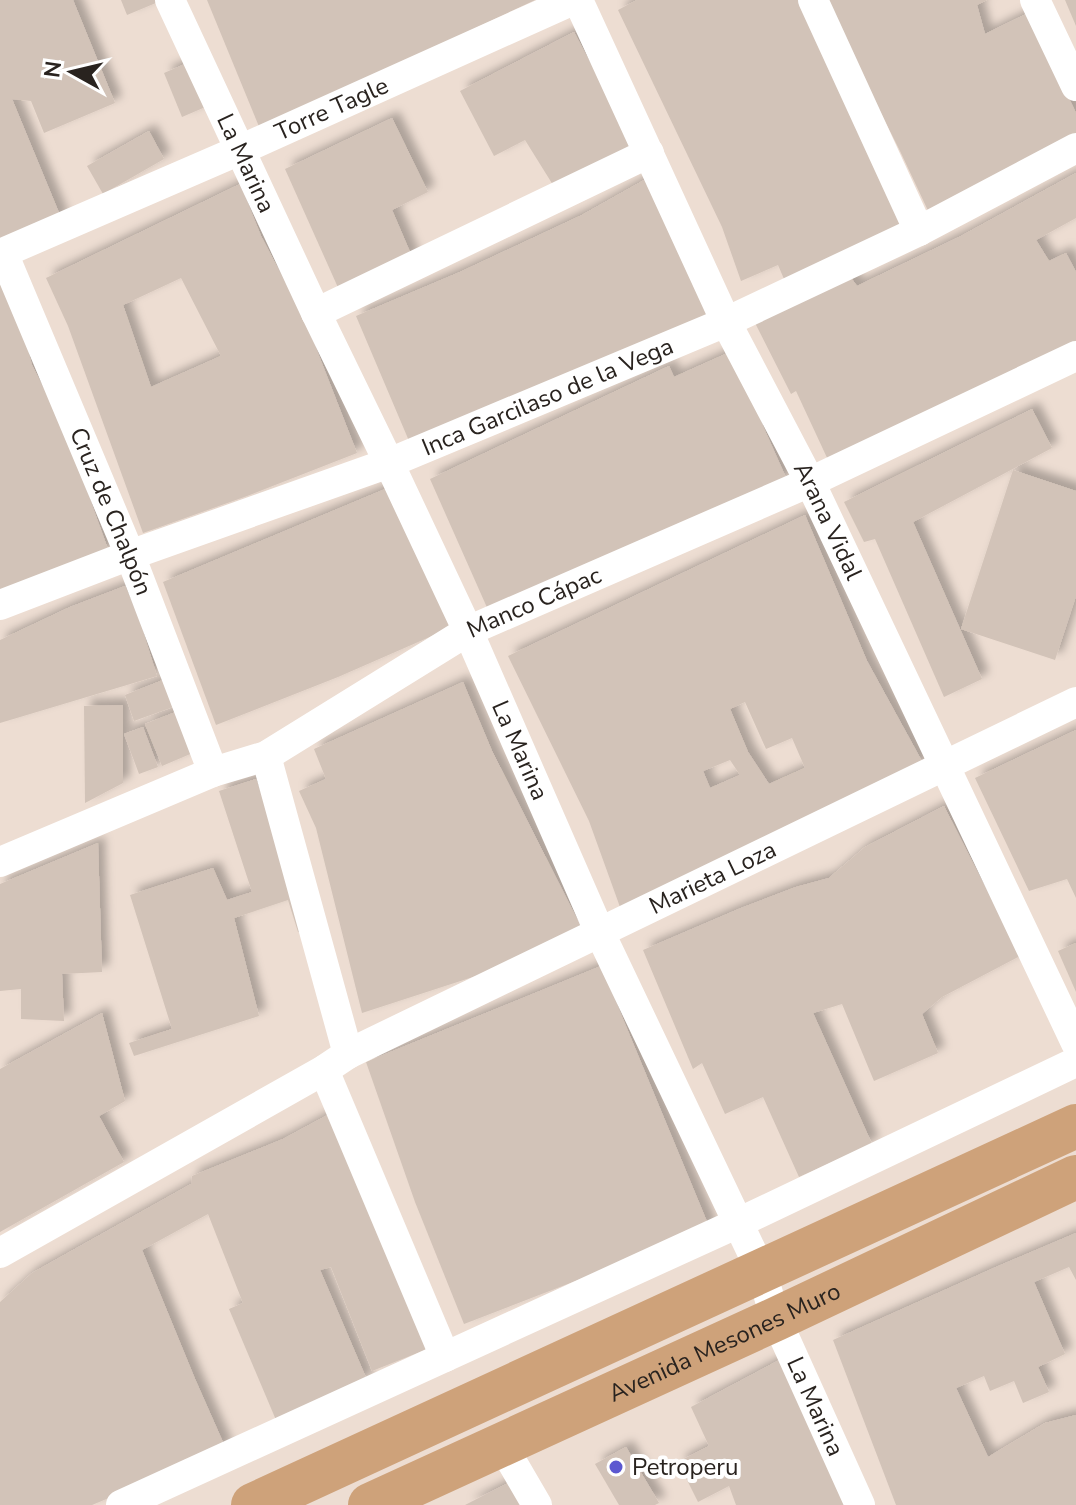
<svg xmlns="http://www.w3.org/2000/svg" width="1076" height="1505" viewBox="0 0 1076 1505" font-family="'Nunito Sans',sans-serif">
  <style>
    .building { fill: #d2c3b8; fill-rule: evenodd; filter: url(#shadow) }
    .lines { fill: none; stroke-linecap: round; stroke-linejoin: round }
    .minor { stroke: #fff; stroke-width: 30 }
    .trunk { stroke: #cea27a; stroke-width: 44 }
    .poi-dot { fill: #5c58d0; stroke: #fff; stroke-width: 3 }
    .labels { text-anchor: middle; stroke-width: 8; stroke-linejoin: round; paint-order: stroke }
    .street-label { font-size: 24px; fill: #29231f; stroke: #fff }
    .poi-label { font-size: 24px; fill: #29231f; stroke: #fff; text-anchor: start }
  </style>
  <defs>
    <filter id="shadow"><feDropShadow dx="7" dy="-7" stdDeviation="4" flood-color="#0004"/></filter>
  </defs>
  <rect width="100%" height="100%" fill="#edddd2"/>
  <g class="building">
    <path d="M0,0H73L115,103L44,133L31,101L12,99L62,220L0,247Z"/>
    <path d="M121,0H163L127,15Z"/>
    <path d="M207,0H535L260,129Z"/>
    <path d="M637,0H798L851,110L912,227L787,286L778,265L741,281L722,227L618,10Z"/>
    <path d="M824,0H987L977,5L985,34L1028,13L1076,113V146L931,217L900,151Z"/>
    <path d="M1065,0H1076V26Z"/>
    <path d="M574,32L636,150L558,193L525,140L494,156L460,91Z"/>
    <path d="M192,61L210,105L182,117L164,73Z"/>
    <path d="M392,118L428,192L392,210L413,259L340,292L285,169Z"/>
    <path d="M149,131L164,159L103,194L87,166Z"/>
    <path d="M1076,173V218L1036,240L1049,261L1066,253L1076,272V350L829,462L796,391L791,394L754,321L849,275L857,286L961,236Z"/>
    <path d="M646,179L716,314L412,448L356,316L460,272L582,215Z"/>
    <path d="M240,184L261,236L305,320L357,453L247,496L143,533L68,326L46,278ZM181,278L221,356L151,387L123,305Z"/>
    <path d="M8,280L32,365L67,436L109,552L0,593V282Z"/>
    <path d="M730,352L787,480L489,612L430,479L669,366L674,377Z"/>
    <path d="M1032,409L1052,448L913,522L982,679L944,697L875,539L864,542L844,502Z"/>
    <path d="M1013,470L1076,491V596L1055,660L961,629Z"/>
    <path d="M390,487L457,625L338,677L216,725L163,582Z"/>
    <path d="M805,515L867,661L924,765L620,907L589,821L508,656ZM745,702L766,749L792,738L805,768L769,784L748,752L730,709ZM730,760L740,775L710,788L703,771Z"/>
    <path d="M125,586L139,619L157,676L0,723V640L70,607Z"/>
    <path d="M163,680L173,707L134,721L125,695Z"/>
    <path d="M463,682L492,751L581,927L482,974L362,1013L316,828L299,791L326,779L314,749Z"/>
    <path d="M123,705V783L85,803L84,706Z"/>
    <path d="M178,711L195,752L162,766L145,724Z"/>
    <path d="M143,727L158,767L139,774L124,734Z"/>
    <path d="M1076,730V898L1067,879L1029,891L975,778Z"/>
    <path d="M256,779L306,933L298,932L288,900L234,918L259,1016L134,1056L129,1043L172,1029L130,895L213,868L227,900L252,892L219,791Z"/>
    <path d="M944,806L1020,956L942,997L922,1014L938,1053L874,1081L842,1004L813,1013L872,1144L799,1177L763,1097L725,1114L702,1063L693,1069L643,950L741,908L796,887L829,878L865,847Z"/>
    <path d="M98,843L102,972L62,974L64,1021L21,1019V989L0,991V884Z"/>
    <path d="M1076,943V992L1058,951Z"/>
    <path d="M601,966L710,1229L464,1324L415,1202L366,1062Z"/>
    <path d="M102,1013L125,1101L99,1116L124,1162L0,1232V1069Z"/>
    <path d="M335,1111L430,1348L372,1371L331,1267L320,1270L367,1380L276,1420L229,1309L243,1303L208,1214L142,1250L195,1379L226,1449L92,1505H0V1302L32,1273L191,1184L192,1176L283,1139Z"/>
    <path d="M1076,1233V1280L1069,1267L1034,1282L1065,1354L1038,1367L1049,1392L1023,1403L1014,1381L990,1391L984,1376L956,1388L988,1457L1045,1423L1076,1415V1505H896L833,1340L996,1267Z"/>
    <path d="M785,1357L853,1505H736L729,1486L698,1502L678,1462L709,1446L691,1407Z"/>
    <path d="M626,1447L659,1503L655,1505H619L595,1464Z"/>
    <path d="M514,1480L526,1505H465Z"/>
  </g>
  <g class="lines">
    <g class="minor">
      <path id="s1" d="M170,0L316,313L389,463L468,631L600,933L761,1271L776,1319L860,1505"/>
      <path id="s2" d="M578,0L726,322L810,482L1076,1043"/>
      <path d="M813,0L919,231"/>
      <path d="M1035,0L1076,86"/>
      <path id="s3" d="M3,253L130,555L213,772"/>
      <path id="s4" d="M0,254L240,150L573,0"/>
      <path d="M316,313L649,153"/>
      <path id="s5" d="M0,605L130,555L389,463L726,322L919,231L1076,148"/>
      <path d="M266,756L348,1054"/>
      <path id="s6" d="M0,862L213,772L266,756L468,631L810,482L1076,356"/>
      <path d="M324,1070L445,1357"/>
      <path id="s7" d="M0,1253L324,1070L348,1054L1076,702"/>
      <path d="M502,1445L537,1505"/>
      <path d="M121,1505L738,1223L1076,1062"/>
    </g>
    <g class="trunk">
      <path d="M253,1505L1076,1126"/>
      <path id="s8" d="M370,1505L776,1319L1076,1177"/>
    </g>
  </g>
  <circle class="poi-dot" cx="616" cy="1467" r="8"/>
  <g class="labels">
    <g class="street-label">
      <text dy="8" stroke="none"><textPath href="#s4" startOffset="362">Torre Tagle</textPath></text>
      <text dy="8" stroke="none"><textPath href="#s1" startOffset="180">La Marina</textPath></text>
      <text dy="8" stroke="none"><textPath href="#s5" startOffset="586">Inca Garcilaso de la Vega</textPath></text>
      <text dy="8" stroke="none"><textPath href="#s3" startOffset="280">Cruz de Chalpón</textPath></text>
      <text dy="8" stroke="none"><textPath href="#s2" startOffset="578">Arana Vidal</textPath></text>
      <text dy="8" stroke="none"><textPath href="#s6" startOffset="596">Manco Cápac</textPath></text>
      <text dy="8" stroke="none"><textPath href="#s1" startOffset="828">La Marina</textPath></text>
      <text dy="8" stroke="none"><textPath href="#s7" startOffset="806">Marieta Loza</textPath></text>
      <text dy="8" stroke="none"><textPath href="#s8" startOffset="390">Avenida Mesones Muro</textPath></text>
      <text dy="8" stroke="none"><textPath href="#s1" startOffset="1548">La Marina</textPath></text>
    </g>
    <g class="poi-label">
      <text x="632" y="1475">Petroperu</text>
    </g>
  </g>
  <g transform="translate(72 72) rotate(278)" stroke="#ffffff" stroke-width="6" paint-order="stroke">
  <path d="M0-6L14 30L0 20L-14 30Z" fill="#29231f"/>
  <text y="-12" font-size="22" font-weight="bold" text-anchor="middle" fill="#29231f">N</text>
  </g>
</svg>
